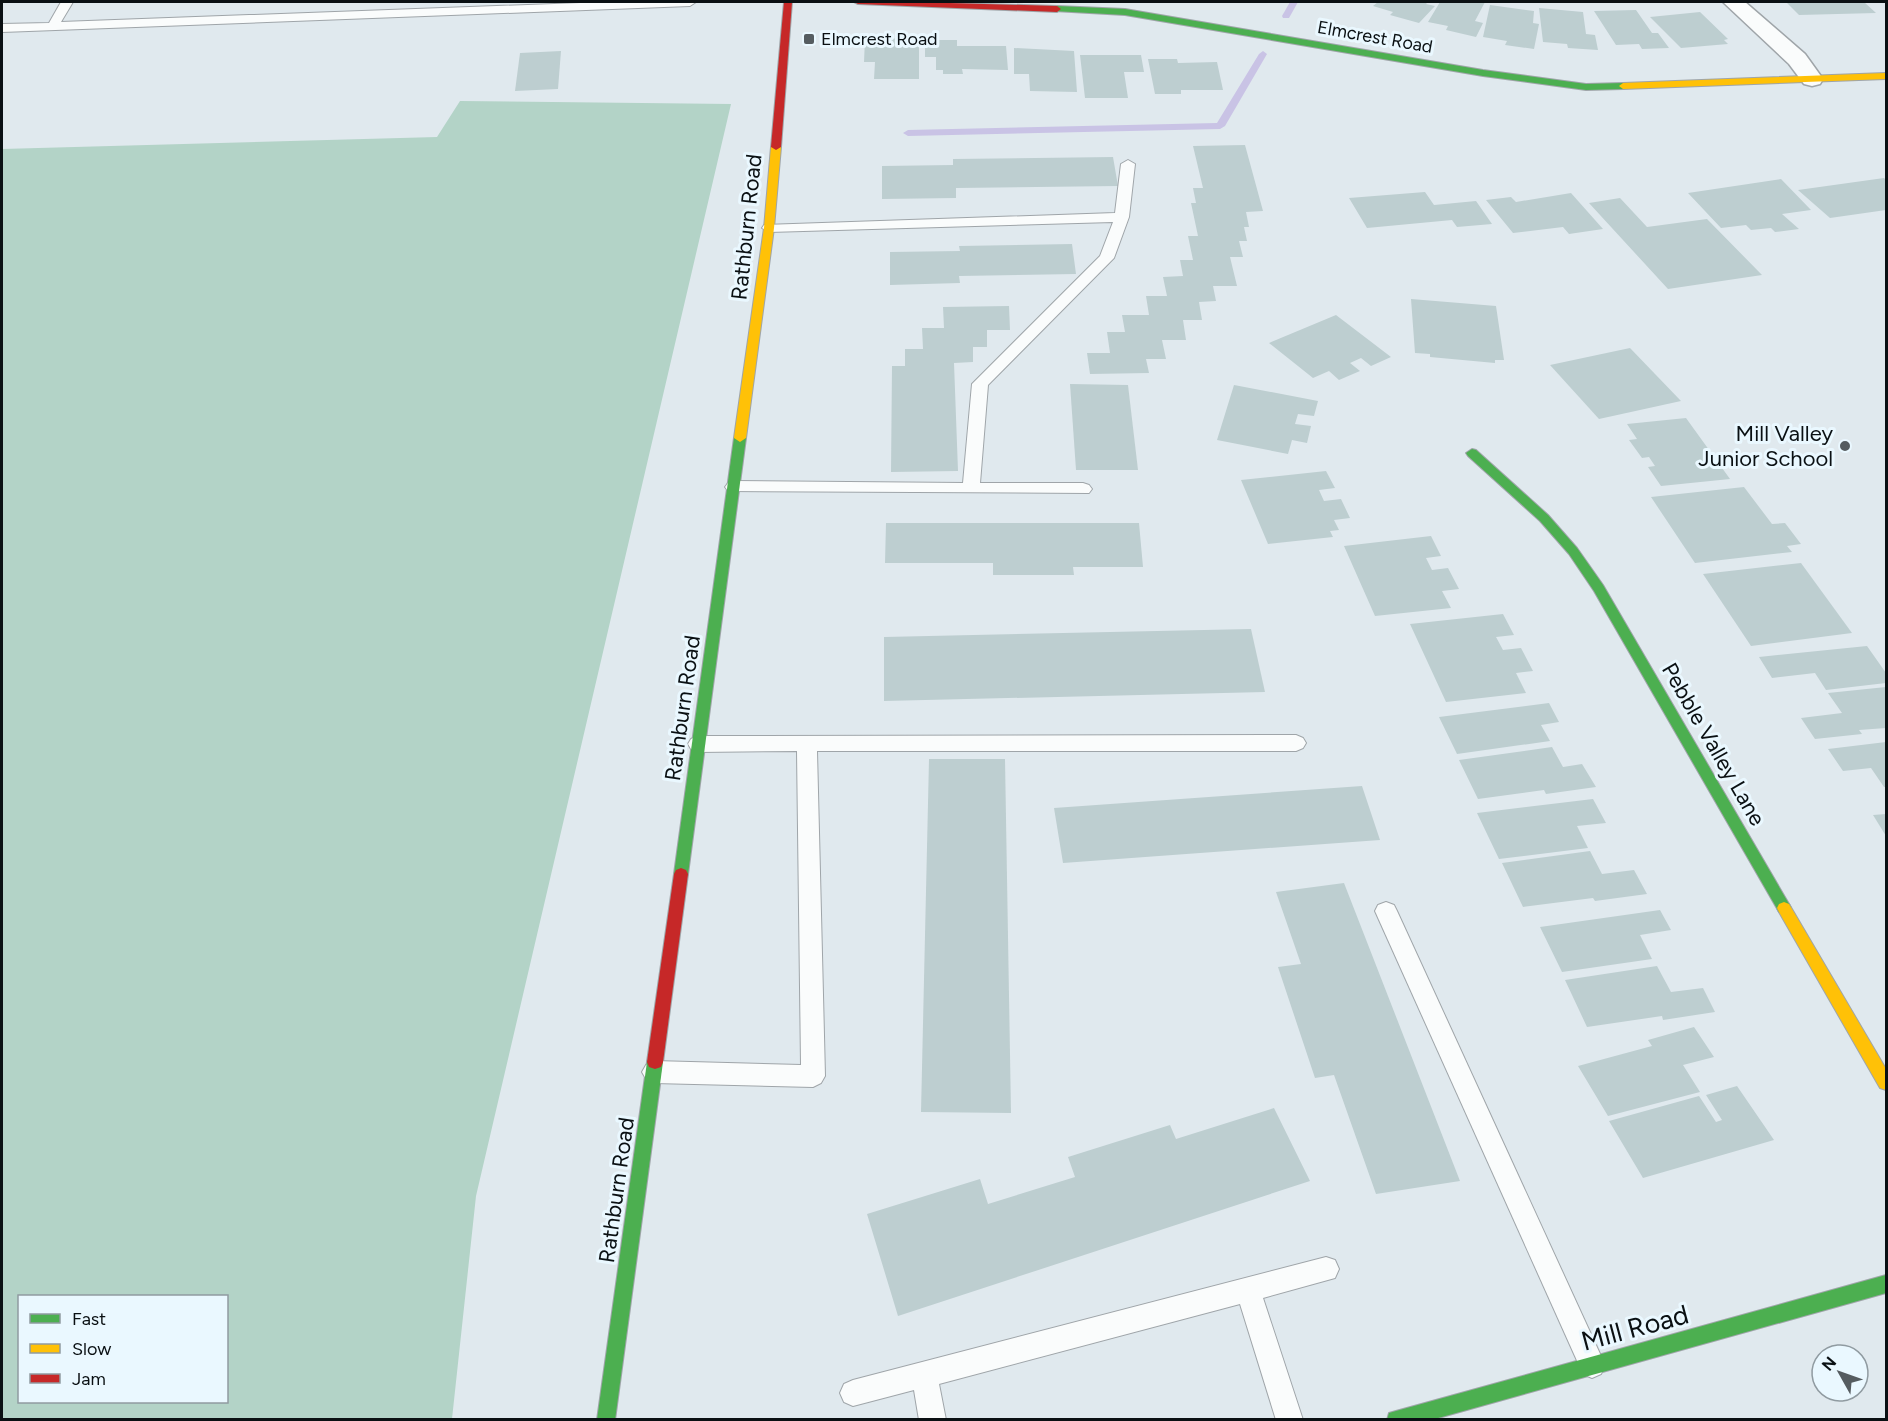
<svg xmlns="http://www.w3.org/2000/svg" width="1888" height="1421" viewBox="0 0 1888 1421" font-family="Figtree,sans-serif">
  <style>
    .forest { fill: #b3d3c7; fill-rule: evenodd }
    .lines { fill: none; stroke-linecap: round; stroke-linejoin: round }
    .stream { fill: #c9c3e5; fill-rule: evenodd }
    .building { fill: #bdced0 }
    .lane-casing { stroke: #9fa5a9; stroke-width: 2 }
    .street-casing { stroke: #9fa5a9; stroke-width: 3 }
    .fast-casing { stroke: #9fa5a9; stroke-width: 2 }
    .slow-casing { stroke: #9fa5a9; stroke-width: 2 }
    .jam-casing { stroke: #9fa5a9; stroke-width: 2 }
    .lane { fill: #fafcfc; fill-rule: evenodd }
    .street { fill: #fafcfc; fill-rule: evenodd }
    .fast { fill: #4caf50; fill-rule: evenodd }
    .slow { fill: #ffc107; fill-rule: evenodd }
    .jam { fill: #c62828; fill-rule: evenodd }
    .poi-dot { fill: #555c60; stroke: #eaf8ff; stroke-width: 2 }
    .labels { text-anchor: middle; stroke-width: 6; stroke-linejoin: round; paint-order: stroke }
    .far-street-label { font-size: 18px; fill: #0a1013; stroke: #eaf8ff }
    .far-poi-label { font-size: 18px; fill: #0a1013; stroke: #eaf8ff; text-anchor: start }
    .street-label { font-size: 22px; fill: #0a1013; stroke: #eaf8ff }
    .poi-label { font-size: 22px; fill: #0a1013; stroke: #eaf8ff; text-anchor: end }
    .near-street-label { font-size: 27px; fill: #0a1013; stroke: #eaf8ff }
  </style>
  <rect width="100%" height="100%" fill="#e0e9ee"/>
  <path class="forest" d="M460,101L731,104L476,1196L452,1419H2V149L437,137ZM20,1296H226V1402H20Z"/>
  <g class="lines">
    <g class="stream">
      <path d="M1290,2H1298L1289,18H1283L1282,16Z"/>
      <path d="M1263,51L1267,54L1225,126L1220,129L908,136L903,133L908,130L1217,123L1259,54Z"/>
    </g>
  </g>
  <g class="building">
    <path d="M1378,2H1428L1426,4L1435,6L1419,23L1390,15L1393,12L1373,6Z"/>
    <path d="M1440,2H1485L1475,21L1483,23L1476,37L1446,30L1448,26L1428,22Z"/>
    <path d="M1786,2H1864L1876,13L1799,15Z"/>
    <path d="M1490,5L1534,11L1533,23L1539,24L1534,49L1505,45L1507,41L1483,37Z"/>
    <path d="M1539,8L1583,12L1586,34L1595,35L1598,50L1568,48L1567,44L1543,42Z"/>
    <path d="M1636,10L1652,33H1658L1669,48L1642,49L1639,44L1616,45L1594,11Z"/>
    <path d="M1700,12L1728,39L1724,40L1728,44L1681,48L1650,17Z"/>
    <path d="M919,38V79H874L875,62H864L865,39Z"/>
    <path d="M925,40H957V46H1006L1008,70L962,69L963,74H943V70H936V57H925Z"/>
    <path d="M1014,48L1074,51L1077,92L1030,91L1029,74H1014Z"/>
    <path d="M561,51L558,89L515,91L520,53Z"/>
    <path d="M1080,55H1141L1144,72H1124L1128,98H1085Z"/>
    <path d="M1148,59H1177L1178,63L1217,62L1223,90H1181V94H1155Z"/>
    <path d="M1245,145L1263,211L1246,212L1249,227H1244L1247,241H1239L1243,257H1230L1237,286H1213L1216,301L1199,302L1202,320H1183L1186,340H1162L1166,359H1146L1149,373L1090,374L1087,353H1110L1107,332H1125L1122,315H1149L1146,296H1167L1163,277L1183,276L1180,260H1193L1188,236H1198L1191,203H1196L1193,188H1203L1193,146Z"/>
    <path d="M1113,157L1118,186L956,188V198L882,199V166L953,165V159Z"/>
    <path d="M1884,178L1886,180V210L1830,218L1798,190Z"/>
    <path d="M1781,179L1811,210L1782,214L1799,229L1775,232L1771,228L1751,230L1746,225L1721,228L1688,193Z"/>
    <path d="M1425,192L1434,205L1476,201L1492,224L1457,227L1452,220L1367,228L1349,198Z"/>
    <path d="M1571,193L1603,229L1569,234L1563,227L1513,233L1486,200L1511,197L1516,202Z"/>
    <path d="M1620,198L1647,227L1707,219L1762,275L1668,289L1589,203Z"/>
    <path d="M1072,244L1076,274L959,276L960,283L890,285V252L960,251L959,246Z"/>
    <path d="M1411,299L1496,306L1504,360H1495V363L1430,357V354L1415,353Z"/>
    <path d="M1009,306L1010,330H987V347H973V362L954,363L958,471L891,472L892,366H905V349H923L922,328H944L943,307Z"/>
    <path d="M1336,315L1391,357L1371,366L1361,358L1350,363L1360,371L1339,380L1329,371L1313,378L1269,343Z"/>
    <path d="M1630,348L1681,401L1599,419L1550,365Z"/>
    <path d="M1070,384L1128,385L1138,470H1076Z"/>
    <path d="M1234,385L1318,401L1314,416L1298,414L1295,424L1311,426L1307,443L1292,440L1288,454L1217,440Z"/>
    <path d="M1686,418L1730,479L1661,486L1648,467L1655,466L1649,457L1642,458L1629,440L1637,439L1627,424Z"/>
    <path d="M1326,471L1335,488L1319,490L1324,501L1341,499L1350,518L1334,520L1339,530L1330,531L1333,537L1268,544L1241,480Z"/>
    <path d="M1744,487L1772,524L1785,523L1801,544L1787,546L1792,552L1695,563L1651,497Z"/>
    <path d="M886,523H1139L1143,567H1073L1074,575H993V563H885Z"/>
    <path d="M1431,536L1441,556L1426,558L1432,570L1448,568L1459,589L1442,591L1451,608L1375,616L1344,546Z"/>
    <path d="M1801,563L1852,633L1751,646L1703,574Z"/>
    <path d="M1503,614L1514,635L1496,637L1503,650L1521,648L1533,671L1516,673L1526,693L1446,702L1410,624Z"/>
    <path d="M1251,629L1265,692L884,701V637Z"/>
    <path d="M1867,646L1886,673V683L1826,690L1815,673L1772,678L1759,657Z"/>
    <path d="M1886,687V728L1859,730L1862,734L1815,739L1801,718L1842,713L1828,693Z"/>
    <path d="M1549,703L1559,722L1541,725L1550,741L1457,754L1439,717Z"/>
    <path d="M1886,742V787H1884L1871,768L1843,771L1828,749Z"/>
    <path d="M1552,747L1563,767L1582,764L1596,787L1546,794L1544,790L1478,799L1459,760Z"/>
    <path d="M929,759H1005L1011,1113L921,1112Z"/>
    <path d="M1362,786L1380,840L1063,863L1054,808Z"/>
    <path d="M1593,799L1606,823L1577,826L1588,848L1499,859L1477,813Z"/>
    <path d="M1886,814V836L1873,815Z"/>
    <path d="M1590,851L1602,874L1634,870L1647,894L1595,901L1593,898L1523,907L1502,863Z"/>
    <path d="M1344,883L1460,1181L1376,1194L1334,1075L1315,1078L1278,967L1301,964L1276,892Z"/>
    <path d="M1660,910L1671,930L1640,935L1652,959L1562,972L1540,927Z"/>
    <path d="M1657,966L1671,992L1703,988L1715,1012L1663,1020L1662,1016L1587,1027L1565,980Z"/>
    <path d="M1694,1027L1714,1057L1683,1065L1700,1092L1608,1116L1578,1066L1652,1046L1648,1040Z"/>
    <path d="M1737,1086L1774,1140L1643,1178L1609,1121L1699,1096L1716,1122L1722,1120L1706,1095Z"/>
    <path d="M1274,1108L1310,1181L898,1316L867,1214L980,1179L988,1204L1075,1177L1068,1157L1170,1125L1176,1139Z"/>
  </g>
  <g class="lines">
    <defs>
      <g id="lane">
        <path d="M61,2H73L61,22L607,2H696L690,6L2,32V24L49,23Z"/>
        <path d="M1128,160L1135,164L1129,217L1114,258L988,385L980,483H1083L1089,485L1092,489L1089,493L728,491L725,487L728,483L734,481L963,483L972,384L1100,256L1113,222L769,232L762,228L764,225L1115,213L1121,164Z"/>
        <path d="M1296,735L1303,738L1306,743L1303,748L1296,751H817L825,1076L821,1083L813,1087L654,1083L646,1079L642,1072L646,1065L654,1061L801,1065L797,751L698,752L691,749L688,744L691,739L698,736Z"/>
        <path d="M1386,902L1394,905L1397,911L1601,1356L1605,1365L1601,1374L1592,1378L1583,1374L1375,911L1378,905Z"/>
        <path d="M1326,1257L1335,1260L1339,1269L1335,1278L1263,1298L1303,1420H1276L1240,1304L939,1384L946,1420H919L914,1390L853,1406L844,1402L840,1393L844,1384L853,1380Z"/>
      </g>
      <path id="street" d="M1723,2H1745L1805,54L1823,79L1820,84L1812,86L1804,84L1789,64Z"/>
      <g id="fast">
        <path d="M1057,6L1125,9L1483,70L1586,84L1623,83L1627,86L1623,89L1586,90L1483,76L1125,15L1054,11L1053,9Z"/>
        <path d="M740,434L746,438L688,874L686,878L681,880L676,878L674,874L734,438Z"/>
        <path d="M1472,449L1476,450L1548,515L1577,548L1603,585L1789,904L1791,908L1789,912L1784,914L1779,912L1594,591L1569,554L1540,521L1468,456L1466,453Z"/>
        <path d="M655,1055L661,1057L663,1062L615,1420H597L647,1062L649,1057Z"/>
        <path d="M1886,1275V1293L1431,1420H1387L1389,1413L1396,1411Z"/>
      </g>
      <g id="slow">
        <path d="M1886,73V79L1623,89L1619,86L1623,83Z"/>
        <path d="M776,144L781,147L774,228L746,438L740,442L734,438L764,228L771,147Z"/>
        <path d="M1784,902L1789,904L1886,1069V1090L1880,1088L1779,912L1777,908L1779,904Z"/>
      </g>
      <g id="jam">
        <path d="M784,2H792L781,147L776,150L771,147Z"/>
        <path d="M854,2H915L1057,6L1061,9L1057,12L858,4Z"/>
        <path d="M681,868L686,870L688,874L663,1062L661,1067L655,1069L649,1067L647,1062L674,874L676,870Z"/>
      </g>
    </defs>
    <use href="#lane" class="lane-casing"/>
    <use href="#street" class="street-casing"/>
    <use href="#fast" class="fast-casing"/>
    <use href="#slow" class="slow-casing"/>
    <use href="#jam" class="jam-casing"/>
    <use href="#lane" class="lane"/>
    <use href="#street" class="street"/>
    <use href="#fast" class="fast"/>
    <use href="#slow" class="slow"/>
    <use href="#jam" class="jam"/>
  </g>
  <g class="poi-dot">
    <rect x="803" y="33" width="12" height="12" rx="3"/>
    <circle cx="1845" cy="446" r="6"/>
  </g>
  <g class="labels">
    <g class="far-street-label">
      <text transform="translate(1375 37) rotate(10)" y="6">Elmcrest Road</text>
    </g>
    <g class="far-poi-label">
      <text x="821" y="45">Elmcrest Road</text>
    </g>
    <g class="street-label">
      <text transform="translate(746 227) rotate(-84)" y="8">Rathburn Road</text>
      <text transform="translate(682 708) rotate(-82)" y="8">Rathburn Road</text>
      <text transform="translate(1714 744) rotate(60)" y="8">Pebble Valley Lane</text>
      <text transform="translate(616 1190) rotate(-82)" y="8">Rathburn Road</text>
    </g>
    <g class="poi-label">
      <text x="1833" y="441">Mill Valley<tspan x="1833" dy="25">Junior School</tspan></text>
    </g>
    <g class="near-street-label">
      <text transform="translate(1635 1328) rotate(-15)" y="9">Mill Road</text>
    </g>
  </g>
  <rect width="1888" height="1421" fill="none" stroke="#0a1013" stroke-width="6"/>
  <rect x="18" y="1295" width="210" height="108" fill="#eaf8ff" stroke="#909ba1" stroke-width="1.5"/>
  <rect x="30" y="1314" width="30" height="9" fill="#4caf50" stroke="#909ba1" stroke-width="1.5"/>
  <text x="72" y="1325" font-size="18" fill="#0a1013">Fast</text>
  <rect x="30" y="1344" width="30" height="9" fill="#ffc107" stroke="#909ba1" stroke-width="1.5"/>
  <text x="72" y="1355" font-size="18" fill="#0a1013">Slow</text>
  <rect x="30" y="1374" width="30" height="9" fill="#c62828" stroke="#909ba1" stroke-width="1.5"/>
  <text x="72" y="1385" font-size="18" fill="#0a1013">Jam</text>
  <g transform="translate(1840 1373) rotate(310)"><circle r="28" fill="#eaf8ff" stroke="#909ba1" stroke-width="1.5"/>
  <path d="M0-4.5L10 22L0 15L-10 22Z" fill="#555c60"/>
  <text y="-9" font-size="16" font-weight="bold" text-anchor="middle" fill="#0a1013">N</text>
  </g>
</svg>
